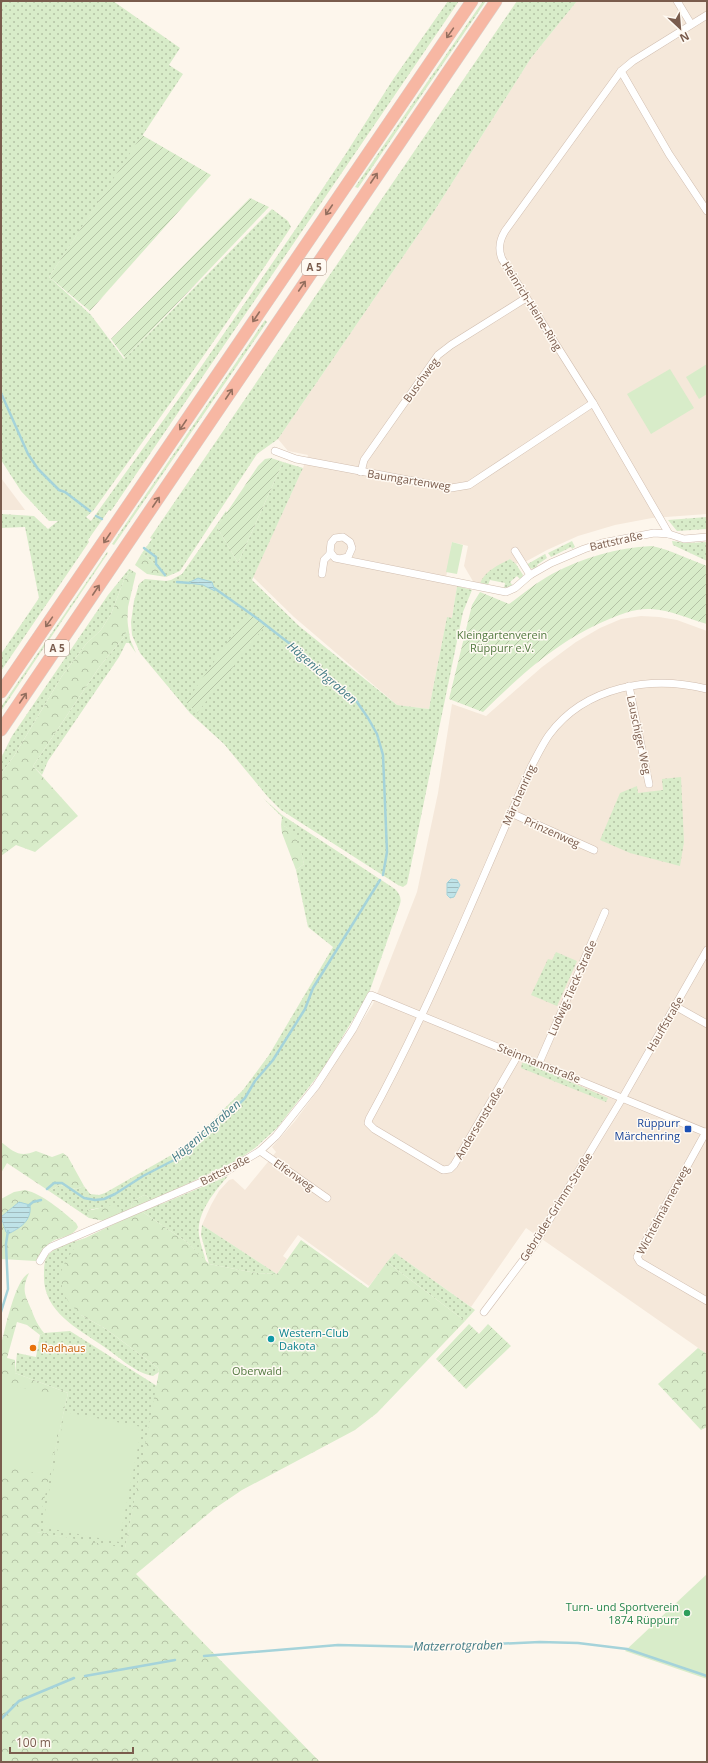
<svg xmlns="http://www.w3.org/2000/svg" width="708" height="1763" viewBox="0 0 708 1763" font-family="'Open Sans',sans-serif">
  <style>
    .residential { fill: #f5e8da }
    .grass { fill: url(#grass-dots) }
    .forest { fill: url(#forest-crowns) }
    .park { fill: #d8ecc9 }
    .garden { fill: url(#garden-furrows) }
    .water { fill: url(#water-rules); stroke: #a5d3da }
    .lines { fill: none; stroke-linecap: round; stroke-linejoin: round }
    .stream { stroke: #a5d3da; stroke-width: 2.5 }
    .street-casing { stroke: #d1beb0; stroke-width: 8 }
    .highway-casing { stroke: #dad1cd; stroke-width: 13 }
    .street { stroke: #fff; stroke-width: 7 }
    .highway { stroke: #f7b7a3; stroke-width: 12 }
    .oneway { stroke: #936e5e }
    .transit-dot { fill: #1a4fb4; stroke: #fffaf3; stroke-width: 1.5 }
    .culture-dot { fill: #0f9aa8; stroke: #fffaf3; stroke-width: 1.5 }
    .food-dot { fill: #e8710a; stroke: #fffaf3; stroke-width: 1.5 }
    .leisure-dot { fill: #2e9e5b; stroke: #fffaf3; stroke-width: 1.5 }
    .labels { text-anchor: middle; stroke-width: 3; stroke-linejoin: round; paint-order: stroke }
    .shield { fill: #fffaf3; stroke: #a28b7f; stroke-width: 1 }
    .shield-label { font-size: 10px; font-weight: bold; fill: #7a5c4d }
    .street-label { font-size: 11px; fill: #7a5c4d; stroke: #fffaf3 }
    .park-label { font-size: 11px; fill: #537a41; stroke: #fffaf3 }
    .transit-label { font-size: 11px; fill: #164399; stroke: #fffaf3; text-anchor: end }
    .culture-label { font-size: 11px; fill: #0d838f; stroke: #fffaf3; text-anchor: start }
    .food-label { font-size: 11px; fill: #c56008; stroke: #fffaf3; text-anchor: start }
    .leisure-label { font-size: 11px; fill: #27864d; stroke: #fffaf3; text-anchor: end }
    .water-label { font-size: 12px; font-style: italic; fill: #437c86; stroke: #fffaf3 }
  </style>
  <defs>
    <pattern id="grass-dots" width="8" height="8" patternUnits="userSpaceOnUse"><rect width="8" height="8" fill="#d8ecc9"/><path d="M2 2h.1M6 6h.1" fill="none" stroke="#b4c2a5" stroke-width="1.8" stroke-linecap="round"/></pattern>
    <pattern id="forest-crowns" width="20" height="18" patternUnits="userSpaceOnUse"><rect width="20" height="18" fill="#d8ecc9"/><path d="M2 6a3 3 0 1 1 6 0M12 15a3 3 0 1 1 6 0" fill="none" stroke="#b4c2a5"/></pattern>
    <pattern id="garden-furrows" width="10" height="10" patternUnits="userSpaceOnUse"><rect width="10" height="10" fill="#d8ecc9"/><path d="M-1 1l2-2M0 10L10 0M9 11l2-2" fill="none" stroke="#b4c2a5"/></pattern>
    <pattern id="water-rules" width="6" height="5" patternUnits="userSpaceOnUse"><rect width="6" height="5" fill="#bfe3e8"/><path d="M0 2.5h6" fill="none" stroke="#a0bbbe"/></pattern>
  </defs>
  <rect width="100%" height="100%" fill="#fdf6ec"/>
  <g class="residential">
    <path d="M577,1H707V514L652,518L615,525L578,536L547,550L525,562L523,560L516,564L510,559L480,584L474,583L464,566L468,546L452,542L445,584L457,586L452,618H447L429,709L397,705L294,617L253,577L303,468L308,455L288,451L278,439L433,213L531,58Z"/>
    <path d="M1,478L25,510H1Z"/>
    <path d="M641,616L659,617L677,620L707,631V1354L526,1228L471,1307L395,1253L369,1286L298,1235L283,1256L287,1259L277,1274L202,1225L211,1205L219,1191L229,1180L233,1179L245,1190L276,1152L272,1147L295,1121L323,1083L373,1004L417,892L438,793L452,704L486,716L542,667L576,642L600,628L621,619Z"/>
  </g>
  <g class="grass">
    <path d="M1,1H113L180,48L169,65L183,74L49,277L91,315L124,359L272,209L288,221L291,227C228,323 161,417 93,511L86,517L91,521L190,383L297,227L345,155L392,81L448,1H459L111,511L109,510L88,540L89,542L1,671V654L39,598L25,527L1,528V514L34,516L48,529L58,521H49L21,491L1,460Z"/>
    <path d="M483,1H486L358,188L355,187Z"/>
    <path d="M517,1H577L531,58L433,213L278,439L257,454L180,571L166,577L155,564L142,553L152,539L150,538Z"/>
    <path d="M265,320L267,322L114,545L112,544Z"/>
    <path d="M283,462L303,468L252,580L299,626L397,705L429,709L447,617L452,618L457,586L472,590L463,612L411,865L407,884L403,887L398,885L281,810L268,797L224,744L190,713L140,653L132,635L131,622L134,601L139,584L145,579L166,581L171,580L182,574L226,511L227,513L217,527L238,563Z"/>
    <path d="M707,517V529L677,531L668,520Z"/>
    <path d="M572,541L575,547L572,549L571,547L551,557L548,553Z"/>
    <path d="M672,541L687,543L707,542V561L673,545Z"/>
    <path d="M107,552L108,553L1,711V707Z"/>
    <path d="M545,554L547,558L537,565L538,567C533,570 530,569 526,565Z"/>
    <path d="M510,559L516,564L523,575L521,580L517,576L510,582L513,586L504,588L505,583L490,580L488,585L480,584C484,571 499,565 510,559Z"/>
    <path d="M129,569L131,570L124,580L111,614L101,630L86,644L62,676L14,756L1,774V758L12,736L108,595Z"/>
    <path d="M127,619L130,639L136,653L129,643H126L119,657L48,761L42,775L33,766L100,666L123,638L127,631Z"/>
    <path d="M681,777L684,842L680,866L630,853L600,840L620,793L637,786L638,793L663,790L662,779Z"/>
    <path d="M263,798L282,815L395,889C399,893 402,898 400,904L369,993L323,1069L277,1128L255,1148L236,1161L151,1201L147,1196L144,1195L133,1201L130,1210L124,1213L105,1207L88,1210L89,1218L49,1191L60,1185L76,1189L84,1186L90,1194L99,1195L105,1193L187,1146L243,1090L269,1055L333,947L308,927L296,870L304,864C301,851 296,829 281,825L282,817Z"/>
    <path d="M556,952L577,961L557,1006L531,995L548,959L552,960Z"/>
    <path d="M522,1063H526L608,1098L606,1102L521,1068Z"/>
    <path d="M228,1176C215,1191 196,1213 199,1235C200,1244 204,1253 206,1262L187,1242L141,1211L164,1203Z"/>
    <path d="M202,1225L277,1274L256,1273L209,1264L201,1235Z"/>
    <path d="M85,1238L79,1242L74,1250L81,1315L106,1329L158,1368L159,1372L153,1376C135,1373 118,1356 103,1346C77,1328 42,1311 44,1274C44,1267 44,1259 49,1254C56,1245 74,1242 85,1238Z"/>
    <path d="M395,1253L475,1310L465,1321L387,1262Z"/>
    <path d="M70,1331L157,1386L125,1549L36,1532L68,1393L15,1373L17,1353L36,1357L40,1335L44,1333Z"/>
  </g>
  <g class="forest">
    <path d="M142,553L155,564L166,577L147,574L135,565Z"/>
    <path d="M131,570L136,573L128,607L127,631L123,638L100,666L33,766L78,816L35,852L16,845L1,856V774L14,756L62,676L86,644L101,630L111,614L124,580Z"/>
    <path d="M281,825C297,829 301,850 304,864L296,870L282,833Z"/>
    <path d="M1,1142C14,1152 20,1158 36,1151L52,1157L63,1153L68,1157L84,1186L76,1189L60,1185L49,1191L7,1163L1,1173Z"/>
    <path d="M25,1190C43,1194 62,1211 76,1223L78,1227C72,1238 59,1236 50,1243C44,1247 42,1256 36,1261L1,1259V1220L8,1234C20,1229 29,1221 30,1207L19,1202L1,1217V1199L14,1192Z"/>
    <path d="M144,1195L147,1196L151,1201L130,1210L133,1201Z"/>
    <path d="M111,1205L119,1207L124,1213L104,1221L89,1218L87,1210H92Z"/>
    <path d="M141,1211L187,1242L209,1264L256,1273L277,1274L301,1240L368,1288L387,1262L465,1321L377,1413L355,1430L242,1490L214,1509L136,1574L320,1762H1V1345C5,1330 15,1279 29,1273C21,1290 25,1295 32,1311C35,1320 38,1325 44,1333L40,1335L27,1325L17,1322L7,1358L15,1360V1373L68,1393L37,1532L125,1548L159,1372L158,1368L106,1329L81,1315L70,1304L63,1293L61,1280V1272L65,1262L79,1241Z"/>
    <path d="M698,1348L707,1354V1427L701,1430L658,1384Z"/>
  </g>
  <g class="park">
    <path d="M707,364V394L699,399L686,377Z"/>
    <path d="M670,369L694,408L651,434L627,394Z"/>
    <path d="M452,542L463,545L457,574L446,572Z"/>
    <path d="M59,1341L73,1347L70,1354L55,1348Z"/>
    <path d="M1,1384L66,1396L48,1475L1,1466Z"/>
    <path d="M65,1412L142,1427L119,1542L42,1527Z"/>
    <path d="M707,1574V1679L625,1651Z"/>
  </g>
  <g class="garden">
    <path d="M142,135L211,175L90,311L49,277Z"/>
    <path d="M250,198L269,207L125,358L111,339Z"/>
    <path d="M271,458L283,462L238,563L217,527L258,466L265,459Z"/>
    <path d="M652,546C671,550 688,559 707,566V624C689,619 670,610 651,609C635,608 621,614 607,620C556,642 522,674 483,712L449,699L472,605L480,592L509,604C523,594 537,582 552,574C584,557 616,548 652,546Z"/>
    <path d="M248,613L265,626L197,713L186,702Z"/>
    <path d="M469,1324L479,1334L488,1324L511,1346L466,1389L436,1359Z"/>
  </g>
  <g class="water">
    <path d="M198,578L212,582L215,591L203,585L188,583Z"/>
    <path d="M451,879L457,880L460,885L454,897L450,898L447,895V883Z"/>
    <path d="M19,1202L30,1205C32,1221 20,1228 8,1234L6,1232L1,1217Z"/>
  </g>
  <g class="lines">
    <g class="stream">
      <path d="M1,393L28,454L38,469L59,490L65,492L90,511"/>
      <path d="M96,516L102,519"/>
      <path d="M144,548L156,557V564L165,575"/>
      <path d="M177,582L190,583"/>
      <path d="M214,588L258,619L294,647L355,699L368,718L377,734L383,755L387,852L383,875"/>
      <path d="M47,1189L54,1183H62L84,1198L95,1200L104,1199L115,1194L143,1176L176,1159L194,1146L221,1117L236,1107L245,1098L255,1081L273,1060L305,1009L313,988L380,880"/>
      <path d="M28,1206L33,1202L41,1200"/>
      <path d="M1,1312L8,1289L6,1244L8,1231"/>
      <path d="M204,1656L338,1645L424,1647L540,1642L578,1643L627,1649L707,1676"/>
      <path d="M85,1676L175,1660"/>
      <path d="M1,1719L19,1701L74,1678"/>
    </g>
    <defs>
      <g id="street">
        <path d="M677,1L691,24"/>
        <path d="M621,71L669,154L707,211"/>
        <path d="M275,451L296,459L451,488L469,485L593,403"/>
        <path d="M361,472L364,460L438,355L451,345L526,298"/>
        <path d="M669,534L593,403L502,259C498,249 499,241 505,231L621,71L633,61L707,15"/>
        <path d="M515,551L530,575"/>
        <path d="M340,559L348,557L352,548L350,542L343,537L335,538L331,543L330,552L335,558L340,559L506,592L515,588L530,575L551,563L584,549L602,543L654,533L669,534L684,539L707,537"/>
        <path d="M322,574L324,560L331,553"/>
        <path d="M629,686L649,784"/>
        <path d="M511,813L594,850"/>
        <path d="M675,1006L707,1024"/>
        <path d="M518,1055L454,1165L450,1169L443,1170L374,1129L368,1123L369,1119C431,1006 479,885 531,767C537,756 542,745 549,735C585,686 651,675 707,689"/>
        <path d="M539,1063L605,912"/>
        <path d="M706,1132L637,1257L640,1262L707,1301"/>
        <path d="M260,1151L327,1198"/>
        <path d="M40,1261L46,1251L51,1247L225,1172L260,1151L276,1136L316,1086L353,1029L371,995L707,1133"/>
        <path d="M484,1312L533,1247L623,1097L707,950"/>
      </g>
      <g id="highway">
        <path d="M1,692L472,1"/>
        <path d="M1,730L496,1"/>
      </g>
    </defs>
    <use href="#street" class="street-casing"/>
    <use href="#highway" class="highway-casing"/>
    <use href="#street" class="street"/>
    <use href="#highway" class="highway"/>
  </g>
  <defs><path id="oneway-shaft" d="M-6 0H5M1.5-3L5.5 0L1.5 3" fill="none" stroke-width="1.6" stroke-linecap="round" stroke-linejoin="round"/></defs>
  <g class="oneway">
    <use href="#oneway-shaft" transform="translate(450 33) rotate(125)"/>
    <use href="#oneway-shaft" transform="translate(374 178) rotate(-56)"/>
    <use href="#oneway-shaft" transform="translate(329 210) rotate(124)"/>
    <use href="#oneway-shaft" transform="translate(302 286) rotate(-56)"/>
    <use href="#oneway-shaft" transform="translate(256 317) rotate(124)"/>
    <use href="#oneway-shaft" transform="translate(229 394) rotate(-56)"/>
    <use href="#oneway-shaft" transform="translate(183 425) rotate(124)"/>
    <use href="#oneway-shaft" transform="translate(156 502) rotate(-56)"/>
    <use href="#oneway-shaft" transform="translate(107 538) rotate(124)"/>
    <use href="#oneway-shaft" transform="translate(96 590) rotate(-56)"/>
    <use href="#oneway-shaft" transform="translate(49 622) rotate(125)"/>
    <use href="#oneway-shaft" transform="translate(23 698) rotate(-56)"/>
  </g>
  <rect class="transit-dot" x="684" y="1125" width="8" height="8" rx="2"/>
  <circle class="culture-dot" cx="271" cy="1339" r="4"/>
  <circle class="food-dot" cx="33" cy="1348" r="4"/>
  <circle class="leisure-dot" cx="687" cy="1613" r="4"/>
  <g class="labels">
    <g class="shield">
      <rect x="302" y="259" width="24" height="16" rx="3"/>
      <rect x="45" y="640" width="24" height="16" rx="3"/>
    </g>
    <g class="shield-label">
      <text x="314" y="271">A 5</text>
      <text x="57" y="652">A 5</text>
    </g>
    <g class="street-label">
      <text transform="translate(532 306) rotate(58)" y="4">Heinrich-Heine-Ring</text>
      <text transform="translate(421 380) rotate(-54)" y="4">Buschweg</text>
      <text transform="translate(409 480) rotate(9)" y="4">Baumgartenweg</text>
      <text transform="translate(616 541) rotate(-13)" y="4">Battstraße</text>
      <text transform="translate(639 735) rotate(78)" y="4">Lauschiger Weg</text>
      <text transform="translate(519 795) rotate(-66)" y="4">Märchenring</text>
      <text transform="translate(552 832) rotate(24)" y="4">Prinzenweg</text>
      <text transform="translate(572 988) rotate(-66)" y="4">Ludwig-Tieck-Straße</text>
      <text transform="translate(665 1024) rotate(-60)" y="4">Hauffstraße</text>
      <text transform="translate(539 1063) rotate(22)" y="4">Steinmannstraße</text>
      <text transform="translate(479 1123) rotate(-59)" y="4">Andersenstraße</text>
      <text transform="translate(225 1170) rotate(-27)" y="4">Battstraße</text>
      <text transform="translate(294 1175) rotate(35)" y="4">Elfenweg</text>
      <text transform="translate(556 1207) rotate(-58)" y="4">Gebrüder-Grimm-Straße</text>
      <text transform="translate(663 1210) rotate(-62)" y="4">Wichtelmännerweg</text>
    </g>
    <g class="park-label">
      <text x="502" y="639">Kleingartenverein<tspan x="502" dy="13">Rüppurr e.V.</tspan></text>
      <text x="257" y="1375">Oberwald</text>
    </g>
    <g class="transit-label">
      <text x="680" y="1127">Rüppurr<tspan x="680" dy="13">Märchenring</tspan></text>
    </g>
    <g class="culture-label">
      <text x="279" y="1337">Western-Club<tspan x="279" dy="13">Dakota</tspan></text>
    </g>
    <g class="food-label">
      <text x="41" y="1352">Radhaus</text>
    </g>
    <g class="leisure-label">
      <text x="679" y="1611">Turn- und Sportverein<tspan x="679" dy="13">1874 Rüppurr</tspan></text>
    </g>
    <g class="water-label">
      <text transform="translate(322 673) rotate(41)" y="4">Hägenichgraben</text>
      <text transform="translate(206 1131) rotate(-41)" y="4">Hägenichgraben</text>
      <text transform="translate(458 1646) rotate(-1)" y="4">Matzerrotgraben</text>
    </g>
  </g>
  <rect width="708" height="1763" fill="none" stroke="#7a5c4d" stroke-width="4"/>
  <g transform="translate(680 28) rotate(154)" stroke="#fffaf3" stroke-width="3" paint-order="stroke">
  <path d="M0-3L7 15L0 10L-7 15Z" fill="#7a5c4d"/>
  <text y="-6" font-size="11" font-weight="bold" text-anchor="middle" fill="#7a5c4d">N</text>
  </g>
  <path d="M10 1747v6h123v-6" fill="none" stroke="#7a5c4d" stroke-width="2"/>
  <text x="16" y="1747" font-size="12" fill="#7a5c4d" stroke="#fffaf3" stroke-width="3" paint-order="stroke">100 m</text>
</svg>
